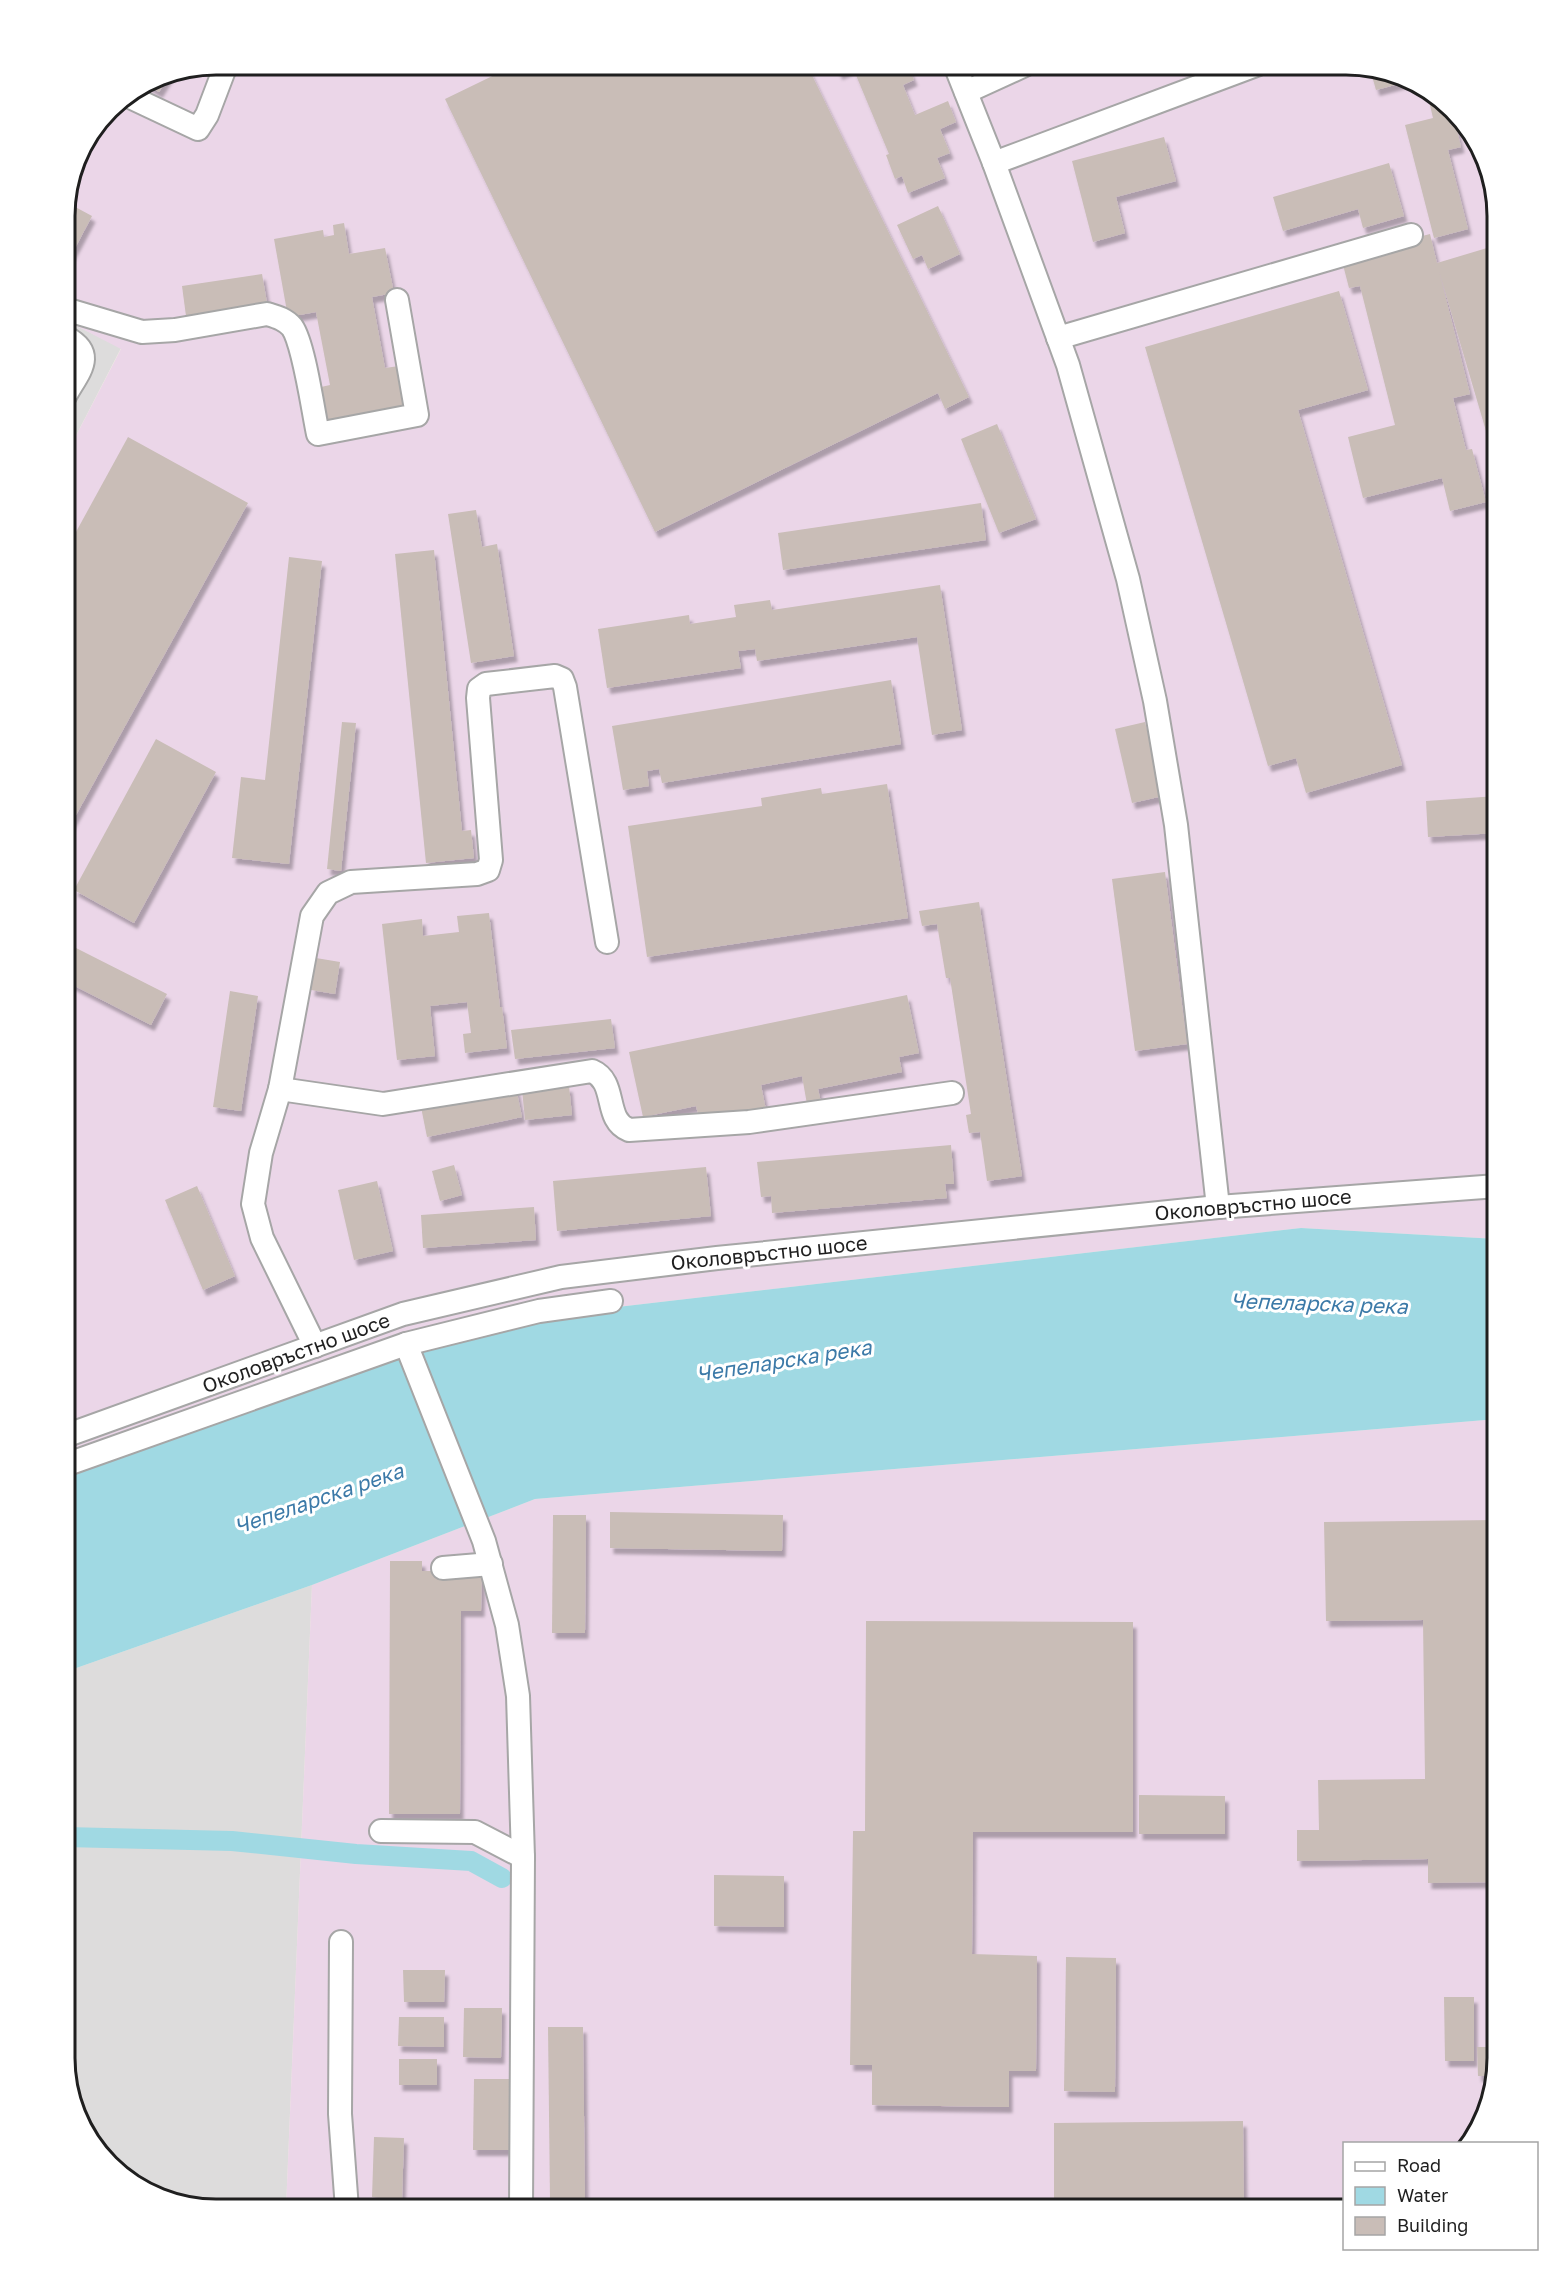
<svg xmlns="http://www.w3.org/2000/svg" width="1562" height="2274" viewBox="0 0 1562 2274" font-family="'Golos Text',sans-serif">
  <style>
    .residential { fill: #dddcdc }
    .industrial { fill: #ebd6e8 }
    .water { fill: #a0d9e3 }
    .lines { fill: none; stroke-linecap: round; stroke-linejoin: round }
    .canal { stroke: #a0d9e3; stroke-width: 20 }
    .building { fill: #c9bdb7; filter: url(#shadow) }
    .minor-casing { stroke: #a6a6a6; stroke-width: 26 }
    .minor { stroke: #fff; stroke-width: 22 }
    .labels { text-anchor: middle; stroke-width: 6; stroke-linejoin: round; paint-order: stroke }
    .street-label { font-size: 20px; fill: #1f1f1f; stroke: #fff }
    .water-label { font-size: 21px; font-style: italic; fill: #3c7aa8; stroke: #fff }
    .rim { fill: none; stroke: #1f1f1f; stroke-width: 3 }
  </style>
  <defs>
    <filter id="shadow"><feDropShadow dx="3.5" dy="6" stdDeviation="1.5" flood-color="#0004"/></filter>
  </defs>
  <rect width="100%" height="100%" fill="#f1ece4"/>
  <g class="residential">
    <path d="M65,320L121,348L65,457Z"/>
    <path d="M312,1585L286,2209H207L140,2189L85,2133L65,2058V1672Z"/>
  </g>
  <g class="industrial">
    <path d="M216,65H1355L1422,85L1477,141L1497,216V1239L1301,1228L583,1311L65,1474V457L121,349L65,320V207L76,158L109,109L158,76Z"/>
    <path d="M1497,1419V2058L1477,2134L1467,2143L1344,2144V2209H286L312,1585L535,1499Z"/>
  </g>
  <path class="water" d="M1301,1228L1497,1239V1419L535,1499L312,1585L65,1672V1474L386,1361L583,1311Z"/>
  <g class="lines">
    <path class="canal" d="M65,1837L232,1841L356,1854L471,1861L502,1878"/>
  </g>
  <g class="building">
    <path d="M515,65H807L969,397L945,409L938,393L655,532L445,99Z"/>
    <path d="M835,65H908L914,80L903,85L915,115L948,101L956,122L940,129L950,153L937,158L945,178L908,193L902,176L895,179L886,155L889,154L853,68L839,74Z"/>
    <path d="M1370,69L1410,81L1376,90Z"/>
    <path d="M170,74L159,92L146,84L158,76Z"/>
    <path d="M1436,99L1454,117L1461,147L1448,150L1468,229L1434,238L1405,125L1433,118L1429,101Z"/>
    <path d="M1164,137L1176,181L1116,197L1125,233L1093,242L1072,161Z"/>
    <path d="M1389,163L1404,216L1363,228L1358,209L1283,231L1273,197Z"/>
    <path d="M66,202L92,216L65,267V207Z"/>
    <path d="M938,206L960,254L928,269L922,255L913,259L897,225Z"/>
    <path d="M344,223L349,254L385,248L394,293L372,297L385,368L399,366L406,407L328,424L321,387L330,385L316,312L288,317L274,239L323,230L324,237L334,235L333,225Z"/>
    <path d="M1430,234L1437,263L1497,245V447L1492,429L1486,431L1439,271L1470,394L1453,398L1466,450L1472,449L1486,502L1450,511L1442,478L1363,498L1348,437L1395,425L1360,286L1349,288L1341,257Z"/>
    <path d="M262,274L267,303L186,316L182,286Z"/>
    <path d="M1339,291L1368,390L1298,410L1402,765L1306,793L1296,758L1268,766L1145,347Z"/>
    <path d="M997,424L1036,519L999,533L961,439Z"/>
    <path d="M128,437L248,503L65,835V552Z"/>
    <path d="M981,503L986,540L783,570L778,533Z"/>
    <path d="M476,510L482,547L497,544L514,656L471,663L448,514Z"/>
    <path d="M434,550L462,831L471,830L474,858L426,863L395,554Z"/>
    <path d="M289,557L322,561L289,864L232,858L241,777L265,780Z"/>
    <path d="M940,585L962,730L932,735L917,637L757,661L755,649L738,651L741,668L607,688L598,629L689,615L690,624L736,617L734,605L770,600L772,610Z"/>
    <path d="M891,680L901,744L662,783L659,769L647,771L649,786L623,790L612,726Z"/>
    <path d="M342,722L356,723L341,871L327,869Z"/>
    <path d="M1145,722L1163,796L1132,803L1115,729Z"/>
    <path d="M156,739L216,772L134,923L74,890Z"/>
    <path d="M887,784L908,918L647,957L628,826L762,806L761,798L821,788L822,794Z"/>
    <path d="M1497,796V833L1428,837L1426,801Z"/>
    <path d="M1165,872L1187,1044L1135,1051L1112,879Z"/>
    <path d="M979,902L1022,1176L987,1181L980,1132L969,1133L966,1115L971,1114L950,978H946L937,924L922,926L919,911Z"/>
    <path d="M489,913L500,1007H502L507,1048L465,1053L463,1034L471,1033L467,1002L430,1006L435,1056L397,1060L382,924L422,919L423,936L459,932L457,916Z"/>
    <path d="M76,948L167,994L151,1025L65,981V970Z"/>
    <path d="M316,958L340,962L335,994L311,990Z"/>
    <path d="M230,991L258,996L241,1111L213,1107Z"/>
    <path d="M907,995L919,1053L899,1057L902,1072L818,1089L822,1107L808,1110L802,1076L761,1085L766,1110L709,1122L707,1112L698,1114L696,1106L643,1117L629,1052Z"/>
    <path d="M611,1019L615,1048L515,1059L511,1030Z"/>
    <path d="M569,1086L572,1115L525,1120L522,1090Z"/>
    <path d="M516,1088L522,1117L427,1137L421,1107Z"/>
    <path d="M951,1145L954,1184H945L947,1198L772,1213L771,1196L761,1197L757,1162Z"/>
    <path d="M454,1165L462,1195L440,1201L432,1171Z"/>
    <path d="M706,1167L711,1216L557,1231L553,1181Z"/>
    <path d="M377,1181L393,1251L354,1260L338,1190Z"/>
    <path d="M197,1186L235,1276L203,1290L165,1200Z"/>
    <path d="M534,1207L536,1240L423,1248L421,1215Z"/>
    <path d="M610,1512L783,1515L782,1551L610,1548Z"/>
    <path d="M553,1515H586L585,1633H552Z"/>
    <path d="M1497,1520V1882L1428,1883V1859L1297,1861V1830H1319L1318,1780L1425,1779L1423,1620L1326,1621L1324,1522Z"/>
    <path d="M390,1561H422V1571H482L481,1611H461L460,1814H389Z"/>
    <path d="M866,1621L1133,1622V1832H973L972,1954L1037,1956L1036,2071H1009V2107L872,2105V2065H850L853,1831H865Z"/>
    <path d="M1139,1795L1225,1796V1834H1139Z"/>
    <path d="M714,1875L784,1876V1927L714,1926Z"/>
    <path d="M1066,1957L1116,1958L1115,2092L1064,2091Z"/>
    <path d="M403,1970H445L444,2002H404Z"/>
    <path d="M1444,1997H1474V2061H1445Z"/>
    <path d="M464,2008H502L501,2058L463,2057Z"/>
    <path d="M399,2017H444V2047L398,2046Z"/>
    <path d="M548,2027H583L585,2201H550Z"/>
    <path d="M1477,2047H1497V2058L1493,2076H1478Z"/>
    <rect x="399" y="2059" width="38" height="26"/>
    <path d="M474,2079H511L510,2150H473Z"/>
    <path d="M1243,2121L1244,2208L1054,2209V2123Z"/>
    <path d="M374,2137L404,2138L402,2200H417V2209H380L381,2198L372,2197Z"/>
  </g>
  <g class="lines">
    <defs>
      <g id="minor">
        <path d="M955,65L994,163L1068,365L1128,579L1155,701L1176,825L1218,1207"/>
        <path d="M966,92L1025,65"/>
        <path d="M128,96L198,129L207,115L226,65"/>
        <path d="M994,163L1256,65"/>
        <path d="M65,309L142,332L175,330L267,314C277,317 285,319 292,327C304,344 313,411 318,434L417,415L397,300"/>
        <path d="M1058,338L1411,235"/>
        <path d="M65,396C78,372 98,354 65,337"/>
        <path d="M280,1089L383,1104L592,1071C618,1082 603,1120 629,1130L749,1122L952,1093"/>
        <path d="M406,1344L484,1541L507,1625L518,1696L523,1857L521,2209"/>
        <path d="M315,1346L262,1238L253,1204L261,1153L280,1089L312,916L328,893L351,882L477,874L488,870L491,860L478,698L479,689L486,684L555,676L562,679L565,687L607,942"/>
        <path d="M65,1436L403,1314L561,1277L717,1258L1218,1207L1497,1186"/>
        <path d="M65,1465L406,1344L539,1311L611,1301"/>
        <path d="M443,1568L491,1564"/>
        <path d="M381,1831L475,1832L523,1857"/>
        <path d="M341,1942L340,2114L347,2209"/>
      </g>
    </defs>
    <use href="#minor" class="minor-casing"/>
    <use href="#minor" class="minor"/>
  </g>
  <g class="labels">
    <g class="street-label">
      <text transform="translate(1253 1205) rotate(-5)" y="7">Околовръстно шосе</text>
      <text transform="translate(769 1253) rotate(-6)" y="7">Околовръстно шосе</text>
      <text transform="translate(296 1353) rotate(-20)" y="7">Околовръстно шосе</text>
    </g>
    <g class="water-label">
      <text transform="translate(1319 1304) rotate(2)" y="7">Чепеларска река</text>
      <text transform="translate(784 1361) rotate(-9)" y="7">Чепеларска река</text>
      <text transform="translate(319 1499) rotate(-19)" y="7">Чепеларска река</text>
    </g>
  </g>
  <path d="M0 0H1562V2274H0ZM216 75H1346A141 141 0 0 1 1487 216V2058A141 141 0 0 1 1346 2199H216A141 141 0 0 1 75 2058V216A141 141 0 0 1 216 75Z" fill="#fff" fill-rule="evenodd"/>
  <path class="rim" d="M216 75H1346A141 141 0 0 1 1487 216V2058A141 141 0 0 1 1346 2199H216A141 141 0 0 1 75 2058V216A141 141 0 0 1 216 75Z"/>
  <rect x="1343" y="2142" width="195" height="108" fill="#ffffff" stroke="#a5a5a5" stroke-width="1.5"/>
  <rect x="1355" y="2162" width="30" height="9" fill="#ffffff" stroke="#a5a5a5" stroke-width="1.5"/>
  <text x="1397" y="2172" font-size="18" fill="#1f1f1f">Road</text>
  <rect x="1355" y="2187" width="30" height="18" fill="#a0d9e3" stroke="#a5a5a5" stroke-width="1.5"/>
  <text x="1397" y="2202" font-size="18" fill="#1f1f1f">Water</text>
  <rect x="1355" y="2217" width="30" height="18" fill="#c9bdb7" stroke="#a5a5a5" stroke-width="1.5"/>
  <text x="1397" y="2232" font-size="18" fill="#1f1f1f">Building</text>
</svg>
